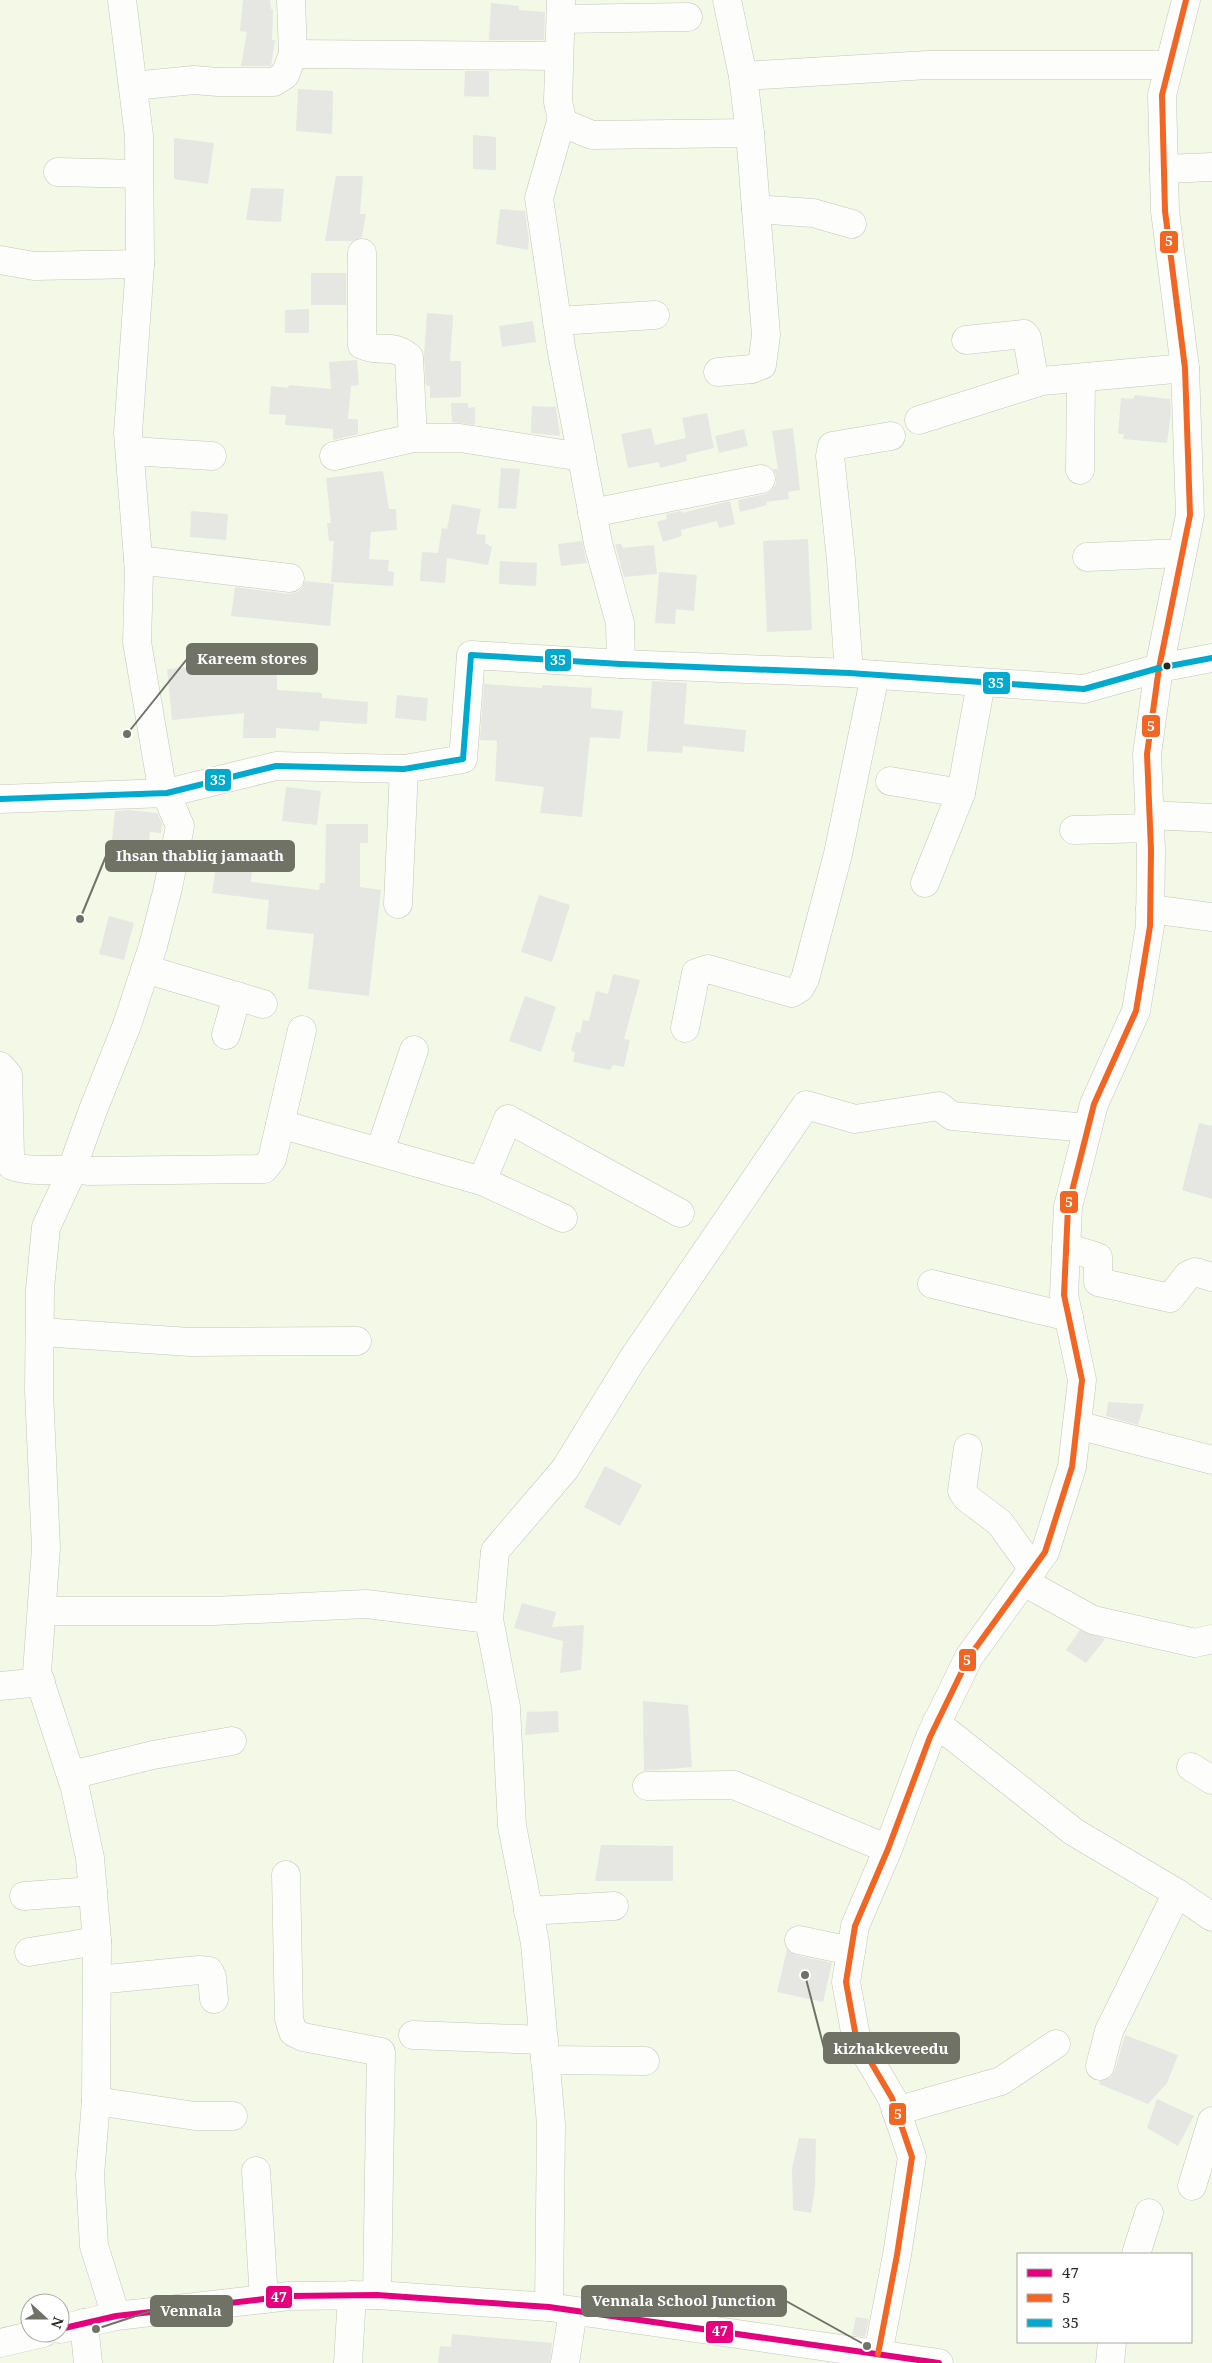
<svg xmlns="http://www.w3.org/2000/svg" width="1212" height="2363" viewBox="0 0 1212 2363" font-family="'Noto Serif',serif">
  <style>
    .building { fill: #e6e7e3 }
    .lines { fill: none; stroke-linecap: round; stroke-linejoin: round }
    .minor-casing { stroke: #c3c6b9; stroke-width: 29 }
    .major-casing { stroke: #c3c6b9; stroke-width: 29 }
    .minor { stroke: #fdfefb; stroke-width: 28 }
    .major { stroke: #fdfefb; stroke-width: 28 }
    .bus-1-casing { stroke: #fff; stroke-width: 10 }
    .bus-2-casing { stroke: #fff; stroke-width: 10 }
    .bus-3-casing { stroke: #fff; stroke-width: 10 }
    .bus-1 { stroke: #e5007d; stroke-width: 6 }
    .bus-2 { stroke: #f26522; stroke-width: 6 }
    .bus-3 { stroke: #00a9ce; stroke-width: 6 }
    .bus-dot { fill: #272a1f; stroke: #fff; stroke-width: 2 }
    .leader { fill: none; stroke: #6f7265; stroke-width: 2 }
    .callout-dot { fill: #6f7265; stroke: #fff; stroke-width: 2 }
    .callout { fill: #6f7265; stroke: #6f7265; stroke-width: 2 }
    .callout-label { font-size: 15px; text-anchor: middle; font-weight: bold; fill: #fff }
    .line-badge { stroke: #fff; stroke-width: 2 }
    .badge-label { font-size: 14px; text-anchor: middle; font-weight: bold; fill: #fff }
  </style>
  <rect width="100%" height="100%" fill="#f4f8e7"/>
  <g class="building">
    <path d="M243,0H270L271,9H273L272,40H275L271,66H241L247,32L240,31Z"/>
    <path d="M491,3L519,6V10L545,12L544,40H489Z"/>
    <path d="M465,71H489V97L464,96Z"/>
    <path d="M298,89L333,91L332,134L296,131Z"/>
    <path d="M473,135L496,137V170L473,169Z"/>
    <path d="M174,138L214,143L208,184L174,179Z"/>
    <path d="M336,176H363L360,214H366L362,237L353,241H325Z"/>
    <path d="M251,188L284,189L281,222L246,220Z"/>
    <path d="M500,209L525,211L529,240L528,250L496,244Z"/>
    <rect x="311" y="273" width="35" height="32"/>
    <path d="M309,309V333H285V310Z"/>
    <path d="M427,313L453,315L450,361H461V397L430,398V386L426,385L424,356Z"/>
    <path d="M533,321L536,342L502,347L499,326Z"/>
    <path d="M357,360L359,385L351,386L348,419H358V434L333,440V429L285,425L286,415L269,414L271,386L288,388L289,385L331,389L329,362Z"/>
    <path d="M1135,395L1170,399L1171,413L1167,443L1123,439L1124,434H1118L1121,398L1133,399Z"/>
    <path d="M451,403H468V408L475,407V425L452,422Z"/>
    <path d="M532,406L556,407L560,436L531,433Z"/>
    <path d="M707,413L714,448L686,455L687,461L660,468L659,462L628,468L621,434L651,428L655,445L686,438L682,418Z"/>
    <path d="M793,428L800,490L788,492L789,499L766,502L767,505L740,512L738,500L765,494L772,490L776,484V476L773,469H778L772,431Z"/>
    <path d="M744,429L748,446L719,453L715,436Z"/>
    <path d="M501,468L520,469L516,509L498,508Z"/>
    <path d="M383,471L389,509H396L397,530L371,532L369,559L389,560L388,571L394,572L393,586L331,582L334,541H329L327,523H331L326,478Z"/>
    <path d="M730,501L735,524L719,528L717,521L681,530L682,536L663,542L657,522L667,519L666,514L681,511L682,513Z"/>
    <path d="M452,504L481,509L476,534L486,535L485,543L492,547L488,565L447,558L445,583L420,581L422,552L438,553L442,528L447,529Z"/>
    <path d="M191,511L228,514L226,540L190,537Z"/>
    <path d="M808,539L812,630L767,632L763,541Z"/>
    <path d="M582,541L587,563L561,566L558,544Z"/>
    <path d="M615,544H621L623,548L654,545L657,574L624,577Z"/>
    <path d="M500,561L537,563L536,586L499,584Z"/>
    <path d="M659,572L697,575L694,611L676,609L675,624L655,623Z"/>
    <path d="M305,581L334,584L330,626L231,616L235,587L289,594L297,592L302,588Z"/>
    <path d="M243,663H277V690L322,693V698L368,702L367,724L320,721L319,731L276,728V738H243L244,713L172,720L167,669Z"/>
    <path d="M652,681L687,683L684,724L746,730L744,752L683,746L682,753L647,751Z"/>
    <path d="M484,684L542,688V685L592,688L591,708L623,711L620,739L590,737L582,817L540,813L544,787L495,781L497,741L480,740Z"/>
    <path d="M397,695L428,698L426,721L395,718Z"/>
    <path d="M286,787L321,791L317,825L282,821Z"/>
    <path d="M128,810L157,813L162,823L161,833L150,832L148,853L111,849L115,811Z"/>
    <path d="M326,824H368V843H360V887L381,890L369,996L308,989L314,934L266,929L269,900L212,893L216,866L225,868L229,843L251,845L248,870H252L251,882L319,890L320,883H325Z"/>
    <path d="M539,895L570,905L552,962L521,952Z"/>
    <path d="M109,916L134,923L124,960L99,954Z"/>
    <path d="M613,974L640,980L624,1039L630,1040L624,1067L613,1065L610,1070L573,1062L575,1052L571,1051L576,1032L580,1033L583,1020L589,1021L596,991L608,994Z"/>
    <path d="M525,996L556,1007L541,1052L509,1041Z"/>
    <path d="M1199,1123L1212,1126V1199L1182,1190Z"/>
    <path d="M1108,1402L1144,1404L1138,1425L1106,1416Z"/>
    <path d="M605,1466L642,1485L620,1526L584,1507Z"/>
    <path d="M522,1603L556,1612L552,1627L584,1625L581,1670L560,1673L563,1641L514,1628Z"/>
    <path d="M1080,1630L1105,1639L1086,1663L1066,1650Z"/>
    <path d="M643,1701L688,1705L692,1767L644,1771Z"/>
    <path d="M558,1711L559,1732L525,1735L527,1712Z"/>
    <path d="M601,1845L673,1846V1881H595Z"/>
    <path d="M787,1949L796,1955L832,1963L823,2002L777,1992Z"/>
    <path d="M1125,2035L1178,2055L1167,2083L1148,2104L1099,2084L1100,2081L1111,2077L1115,2070Z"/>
    <path d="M1157,2099L1194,2116L1178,2146L1147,2128Z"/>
    <path d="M799,2138L816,2139L815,2188L811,2213L793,2210L792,2168Z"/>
    <path d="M856,2317L869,2319L865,2337L852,2335Z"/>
    <path d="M452,2334L552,2343L550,2363H438L440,2346L451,2347Z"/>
  </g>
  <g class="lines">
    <defs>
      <g id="minor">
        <path d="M561,0L558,102L563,123L592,135L750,133L766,335L762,365L752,369L718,372"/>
        <path d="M727,0L743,76L750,133"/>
        <path d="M561,19L688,17"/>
        <path d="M293,54L559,56"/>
        <path d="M743,76L928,65H1169"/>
        <path d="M133,86L194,80L218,82H274L285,75L293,54L291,0"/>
        <path d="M562,118L539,198L561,347L598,543L620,623L621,664"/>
        <path d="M1164,169L1212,167"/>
        <path d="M58,172L139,174"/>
        <path d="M756,209L813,213L852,224"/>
        <path d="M362,253V345C383,354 389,342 409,357L413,438"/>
        <path d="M0,260L34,266L140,264"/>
        <path d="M557,321L655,315"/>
        <path d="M966,340L1024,334L1027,338L1035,383"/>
        <path d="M919,420L1042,381L1185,368"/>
        <path d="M131,451L212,456"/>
        <path d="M334,456L413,438H460L582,457"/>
        <path d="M1080,470L1081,378"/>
        <path d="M592,513L761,479"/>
        <path d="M1087,557L1182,553"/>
        <path d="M138,560L290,578"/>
        <path d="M849,673L841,560L830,456L832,446L891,436"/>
        <path d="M890,781L961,793"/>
        <path d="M0,799L167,793L276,766L404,769L463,759L471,655L621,664L849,673L1084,689L1159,668L1212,658"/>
        <path d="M1149,815L1212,818"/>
        <path d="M1074,830L1150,828"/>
        <path d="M925,883L961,793L981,683"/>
        <path d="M398,904L404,769"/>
        <path d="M1150,909L1212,917"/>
        <path d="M145,969L263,1004"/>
        <path d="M685,1028L696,973L708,969L792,993L800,988L805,979L838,854L875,675"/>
        <path d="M226,1035L237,996"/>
        <path d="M0,1066L8,1075L10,1155L12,1166C33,1174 64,1167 88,1171L264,1169L272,1159L302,1030"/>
        <path d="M280,1124L482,1181L563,1218"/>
        <path d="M380,1151L414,1050"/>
        <path d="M482,1181L508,1119L680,1213"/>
        <path d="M1066,1247L1098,1257V1282L1170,1298L1188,1275L1195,1272L1212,1277"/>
        <path d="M932,1284L1069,1317"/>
        <path d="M41,1332L190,1342L357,1341"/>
        <path d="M1077,1425L1212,1460"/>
        <path d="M968,1448L962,1491L967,1498L1000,1523L1033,1569"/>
        <path d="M1024,1582L1093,1620L1195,1643L1212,1639"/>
        <path d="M42,1611H214L366,1604L489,1619L506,1707L512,1826L535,1943L551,2124L549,2307"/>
        <path d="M489,1619L495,1551L565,1469L632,1360L806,1105L855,1119L939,1106L952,1116L1088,1128"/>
        <path d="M0,1686L41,1682"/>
        <path d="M936,1723L1074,1832L1177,1893L1212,1917"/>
        <path d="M1191,1767L1212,1780"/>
        <path d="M71,1775L153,1755L232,1741"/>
        <path d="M647,1786L734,1785L888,1849"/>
        <path d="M286,1875L289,2019L293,2032L303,2037L381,2052L377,2295"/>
        <path d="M24,1896L93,1891"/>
        <path d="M528,1911L614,1906"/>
        <path d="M799,1940L851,1951"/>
        <path d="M29,1952L97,1941"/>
        <path d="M97,1980L199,1970L209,1971L212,1977L214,1999"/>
        <path d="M413,2035L544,2040"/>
        <path d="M545,2060L645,2061"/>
        <path d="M1100,2066L1109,2031L1177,1893"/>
        <path d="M96,2101L195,2116H233"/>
        <path d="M896,2111L1001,2081L1056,2044"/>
        <path d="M256,2171L264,2299"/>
        <path d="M1192,2186L1212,2121"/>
        <path d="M1136,2254L1149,2213"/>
        <path d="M116,2316L94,2246L90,2175L96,2101L97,1941L90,1858L75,1788L37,1672L46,1548L39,1391L40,1289L46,1227L68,1180L93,1110L127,1025L153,946L168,888L180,826L161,782L137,642L139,571L128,433L140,264L139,136L122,0"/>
        <path d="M84,2323L88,2363"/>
        <path d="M878,2354L897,2255L912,2157L892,2098L856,2037L846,1982L855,1926L888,1849L930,1737L969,1657L1045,1552L1072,1467L1082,1380L1064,1295L1068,1207L1094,1104L1136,1011L1150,926L1151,850L1147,754L1159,668L1190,515L1185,368L1165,211L1162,95L1186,0"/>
        <path d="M348,2363L352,2295"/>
        <path d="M565,2363L573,2311"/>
        <path d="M1110,2363L1112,2342"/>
      </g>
      <g id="major">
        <path d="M60,2329L116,2316L264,2299L289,2296L377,2295L549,2307L939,2363"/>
        <path d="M0,2343L43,2333"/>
      </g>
    </defs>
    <use href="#minor" class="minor-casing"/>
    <use href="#major" class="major-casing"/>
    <use href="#minor" class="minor"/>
    <use href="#major" class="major"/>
    <defs>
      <path id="bus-1" d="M60,2329L116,2316L264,2299L289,2296L377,2295L549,2307L939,2363"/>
      <path id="bus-2" d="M878,2354L897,2255L912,2157L892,2098L856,2037L846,1982L855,1926L888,1849L930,1737L969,1657L1045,1552L1072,1467L1082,1380L1064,1295L1068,1207L1094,1104L1136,1011L1150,926L1151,850L1147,754L1159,668L1190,515L1185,368L1165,211L1162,95L1186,0"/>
      <path id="bus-3" d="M0,799L167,793L276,766L404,769L463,759L471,655L621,664L849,673L1084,689L1159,668L1212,658"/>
    </defs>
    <use href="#bus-1" class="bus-1-casing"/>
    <use href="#bus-2" class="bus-2-casing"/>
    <use href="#bus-3" class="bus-3-casing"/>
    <use href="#bus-1" class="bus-1"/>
    <use href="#bus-2" class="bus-2"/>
    <use href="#bus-3" class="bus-3"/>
  </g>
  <circle class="bus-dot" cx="1167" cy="666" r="4.5"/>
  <path class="leader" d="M127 734L187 659M80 919L106 856M805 1975L824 2048M867 2346L786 2301M96 2329L151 2311"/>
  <g class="callout-dot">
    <circle cx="127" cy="734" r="5"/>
    <circle cx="80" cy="919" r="5"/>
    <circle cx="805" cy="1975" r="5"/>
    <circle cx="867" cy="2346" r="5"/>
    <circle cx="96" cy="2329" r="5"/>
  </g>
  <g class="callout">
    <rect x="187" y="644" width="130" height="30" rx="5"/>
    <rect x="106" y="841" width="188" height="30" rx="5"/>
    <rect x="824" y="2033" width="135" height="30" rx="5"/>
    <rect x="582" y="2286" width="204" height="30" rx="5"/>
    <rect x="151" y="2296" width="81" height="30" rx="5"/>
  </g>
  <g class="callout-label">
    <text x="252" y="664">Kareem stores</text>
    <text x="200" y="861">Ihsan thabliq jamaath</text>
    <text x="891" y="2054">kizhakkeveedu</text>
    <text x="684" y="2306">Vennala School Junction</text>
    <text x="191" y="2316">Vennala</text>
  </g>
  <g class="line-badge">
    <rect x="1159" y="230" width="20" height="24" rx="5" fill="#f26522"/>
    <rect x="544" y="648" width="28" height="24" rx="5" fill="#00a9ce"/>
    <rect x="982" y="671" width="29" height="24" rx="5" fill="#00a9ce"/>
    <rect x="1141" y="714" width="20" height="24" rx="5" fill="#f26522"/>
    <rect x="204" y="768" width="28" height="24" rx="5" fill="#00a9ce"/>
    <rect x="1059" y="1190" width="20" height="24" rx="5" fill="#f26522"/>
    <rect x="958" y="1648" width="19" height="24" rx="5" fill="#f26522"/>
    <rect x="888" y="2102" width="19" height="24" rx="5" fill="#f26522"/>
    <rect x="265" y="2285" width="28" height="24" rx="5" fill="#e5007d"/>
    <rect x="705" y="2320" width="29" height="24" rx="5" fill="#e5007d"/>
  </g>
  <g class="badge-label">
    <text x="1169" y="246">5</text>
    <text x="558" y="665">35</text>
    <text x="996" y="688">35</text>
    <text x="1151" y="731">5</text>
    <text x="218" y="785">35</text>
    <text x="1069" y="1207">5</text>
    <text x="967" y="1665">5</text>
    <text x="898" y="2119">5</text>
    <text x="279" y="2302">47</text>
    <text x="720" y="2336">47</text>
  </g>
  <rect x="1017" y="2253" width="175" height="90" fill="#ffffff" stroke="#a9aaa5"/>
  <rect x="1027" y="2269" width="25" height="8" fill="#e5007d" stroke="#a9aaa5"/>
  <text x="1062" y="2278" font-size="15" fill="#272a1f">47</text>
  <rect x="1027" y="2294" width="25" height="8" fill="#f26522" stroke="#a9aaa5"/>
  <text x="1062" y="2303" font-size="15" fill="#272a1f">5</text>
  <rect x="1027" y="2319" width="25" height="8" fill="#00a9ce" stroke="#a9aaa5"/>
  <text x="1062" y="2328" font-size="15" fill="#272a1f">35</text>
  <g transform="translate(45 2318) rotate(111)"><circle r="24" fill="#ffffff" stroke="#a9aaa5"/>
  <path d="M0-4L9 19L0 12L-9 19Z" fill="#6f7265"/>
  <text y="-8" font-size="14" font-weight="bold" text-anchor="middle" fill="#272a1f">N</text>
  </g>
</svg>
